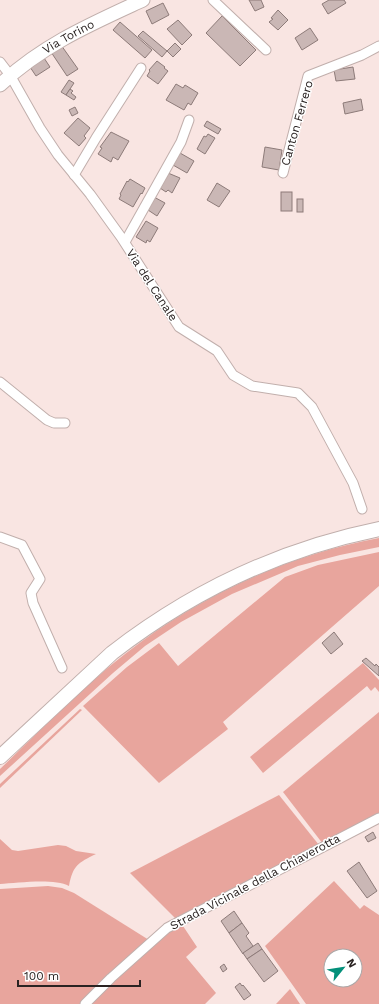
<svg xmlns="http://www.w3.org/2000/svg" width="379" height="1004" viewBox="0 0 379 1004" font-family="'Work Sans',sans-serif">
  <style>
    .green { fill: #e8a59d; fill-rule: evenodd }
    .building { fill: #cab7b5; stroke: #8d7b79 }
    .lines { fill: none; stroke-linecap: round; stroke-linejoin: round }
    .street-casing { stroke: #c1afac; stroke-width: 11 }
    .secondary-casing { stroke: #c1afac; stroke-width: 15 }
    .primary-casing { stroke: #c1afac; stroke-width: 16 }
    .street { stroke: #fff; stroke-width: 9 }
    .secondary { stroke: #fff; stroke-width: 13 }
    .primary { stroke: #fff; stroke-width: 14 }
    .labels { text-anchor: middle; stroke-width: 3; stroke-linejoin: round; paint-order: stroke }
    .street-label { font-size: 12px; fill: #2a2322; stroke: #fff }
  </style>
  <rect width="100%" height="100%" fill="#f9e5e2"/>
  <g class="green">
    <path d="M379,538V547L340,555L298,566L232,594L181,622L145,646L113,673L0,776V769C41,730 81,688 125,654C199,596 287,555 379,538Z"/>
    <path d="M379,552V586L223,722L228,729L159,783L83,706L127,667L159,643L178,666L285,577L318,565Z"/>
    <path d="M363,663L379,680V692L375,687L371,691L367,686L263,773L250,757Z"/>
    <path d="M80,709L82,710L0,788V784Z"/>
    <path d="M379,712V816L323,844L283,792Z"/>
    <path d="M279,795L319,845L176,919L130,873Z"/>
    <path d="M0,839L12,850L18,851L58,845L66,846L76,851L96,854C78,863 73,865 69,886C54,878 17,883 0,884Z"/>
    <path d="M334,881L360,909L364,905L379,915V1004H306L265,946ZM331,956H355V980H331Z"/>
    <path d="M48,886L62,888L74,893L149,940L82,1004H0V889Z"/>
    <path d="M181,923L197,947L186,957L216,993L205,1004H91L162,936Z"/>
    <path d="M290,989L300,1004H276Z"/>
  </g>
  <g class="building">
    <path d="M249,0H261L264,7L255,11Z"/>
    <path d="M329,0H344L346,3L328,14L322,4Z"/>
    <path d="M163,3L169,15L152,24L146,11Z"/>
    <path d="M278,10L288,20L278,30L269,22L273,19L271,18Z"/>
    <path d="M222,16L256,50L240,66L206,33Z"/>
    <path d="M178,20L192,35L182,45L167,29Z"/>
    <path d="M120,22L152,50L145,58L113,30Z"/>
    <path d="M310,28L318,40L302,50L295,38Z"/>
    <path d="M143,31L167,51L162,57L138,36Z"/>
    <path d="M175,43L181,49L173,57L167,51Z"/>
    <path d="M61,45L78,69L67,76L51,52Z"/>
    <path d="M44,58L50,67L36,76L30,67Z"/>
    <path d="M157,61L165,67L164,68L168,71L158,84L147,76L150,71L149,70Z"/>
    <path d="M353,67L355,79L336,81L334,70Z"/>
    <path d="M69,80L74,83L66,95L61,92Z"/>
    <path d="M176,84L183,88L185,85L198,93L191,105L188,103L184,110L166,100Z"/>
    <path d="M70,89L73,91L71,93L76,97L74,100L66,95Z"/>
    <path d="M361,99L363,110L345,114L343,103Z"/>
    <path d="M75,107L78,113L72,116L69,110Z"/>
    <path d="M78,118L90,128L84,136L86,138L79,146L64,133Z"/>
    <path d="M207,121L221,129L218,134L204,126Z"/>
    <path d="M111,132L129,141L118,160L113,157L111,162L98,154L102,148L100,147Z"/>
    <path d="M208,134L215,138L205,154L197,149L204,136L206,137Z"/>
    <path d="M265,147L282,150L279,170L262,167Z"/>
    <path d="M180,153L194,161L187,173L173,165Z"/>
    <path d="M168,173L180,178L172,193L168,190L166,192L160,188Z"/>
    <path d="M130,179L145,188L142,194L141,193L133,207L119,199L121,195L120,194L127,181L128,182Z"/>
    <path d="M217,183L230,191L219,207L207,200Z"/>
    <rect x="281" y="192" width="11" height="19"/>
    <path d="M154,197L165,203L157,216L148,210L149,208L148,207Z"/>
    <rect x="297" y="199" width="6" height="13"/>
    <path d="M146,221L158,228L150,242L147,240L146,243L136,237Z"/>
    <path d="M334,632L343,644L331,654L322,643Z"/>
    <path d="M366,658L375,666L376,664L379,667V676L362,661Z"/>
    <path d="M373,832L376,838L368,842L365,837Z"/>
    <path d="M359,862L377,891L367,898L347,871Z"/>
    <path d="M234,911L242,923L229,933L221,921Z"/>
    <path d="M242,923L249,933L246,936L253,946L243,954L229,933Z"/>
    <path d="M258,943L262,949L247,959L243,953Z"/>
    <path d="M262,949L278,971L264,982L247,959Z"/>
    <path d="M224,964L227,969L223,972L220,967Z"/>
    <path d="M240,983L242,986L243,985L251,995L244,1000L235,987Z"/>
  </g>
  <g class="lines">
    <defs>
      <g id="street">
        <path d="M213,0L266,50"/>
        <path d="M0,62L10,75L40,128L58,155L90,194L121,237L179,327L217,351L233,375L252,386L298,393L312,407L353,483L362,509"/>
        <path d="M283,173L308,76L362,55L379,46"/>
        <path d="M74,175L96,138L141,68"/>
        <path d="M125,242L181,142L189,120"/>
        <path d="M0,382L47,420L54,423H65"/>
        <path d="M0,537L22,545L40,579L31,593L33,603L62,668"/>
        <path d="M85,1004L111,978L167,928L379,818"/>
      </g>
      <g id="secondary">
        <path id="s1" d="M0,85C42,45 91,24 143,0"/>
      </g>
      <path id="primary" d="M0,757L112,653C191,592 280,549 379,529"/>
    </defs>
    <use href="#street" class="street-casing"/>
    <use href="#secondary" class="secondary-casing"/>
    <use href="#primary" class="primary-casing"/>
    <use href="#street" class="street"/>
    <use href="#secondary" class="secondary"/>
    <use href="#primary" class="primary"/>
  </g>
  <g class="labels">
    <g class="street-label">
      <text dy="4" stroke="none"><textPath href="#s1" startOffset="84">Via Torino</textPath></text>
      <text transform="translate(297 123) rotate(-74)" y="4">Canton Ferrero</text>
      <text transform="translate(152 285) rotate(57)" y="4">Via del Canale</text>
      <text transform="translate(255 882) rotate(-28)" y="4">Strada Vicinale della Chiaverotta</text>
    </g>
  </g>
  <g transform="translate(343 968) rotate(60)"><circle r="19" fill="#ffffff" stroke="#aaa7a7"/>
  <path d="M0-3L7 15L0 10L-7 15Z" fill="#03907a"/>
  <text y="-6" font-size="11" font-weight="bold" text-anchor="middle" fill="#2a2322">N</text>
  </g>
  <path d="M18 980v6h122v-6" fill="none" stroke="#2a2322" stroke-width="2"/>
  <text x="24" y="980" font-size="12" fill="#2a2322" stroke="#ffffff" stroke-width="3" paint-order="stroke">100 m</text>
</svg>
